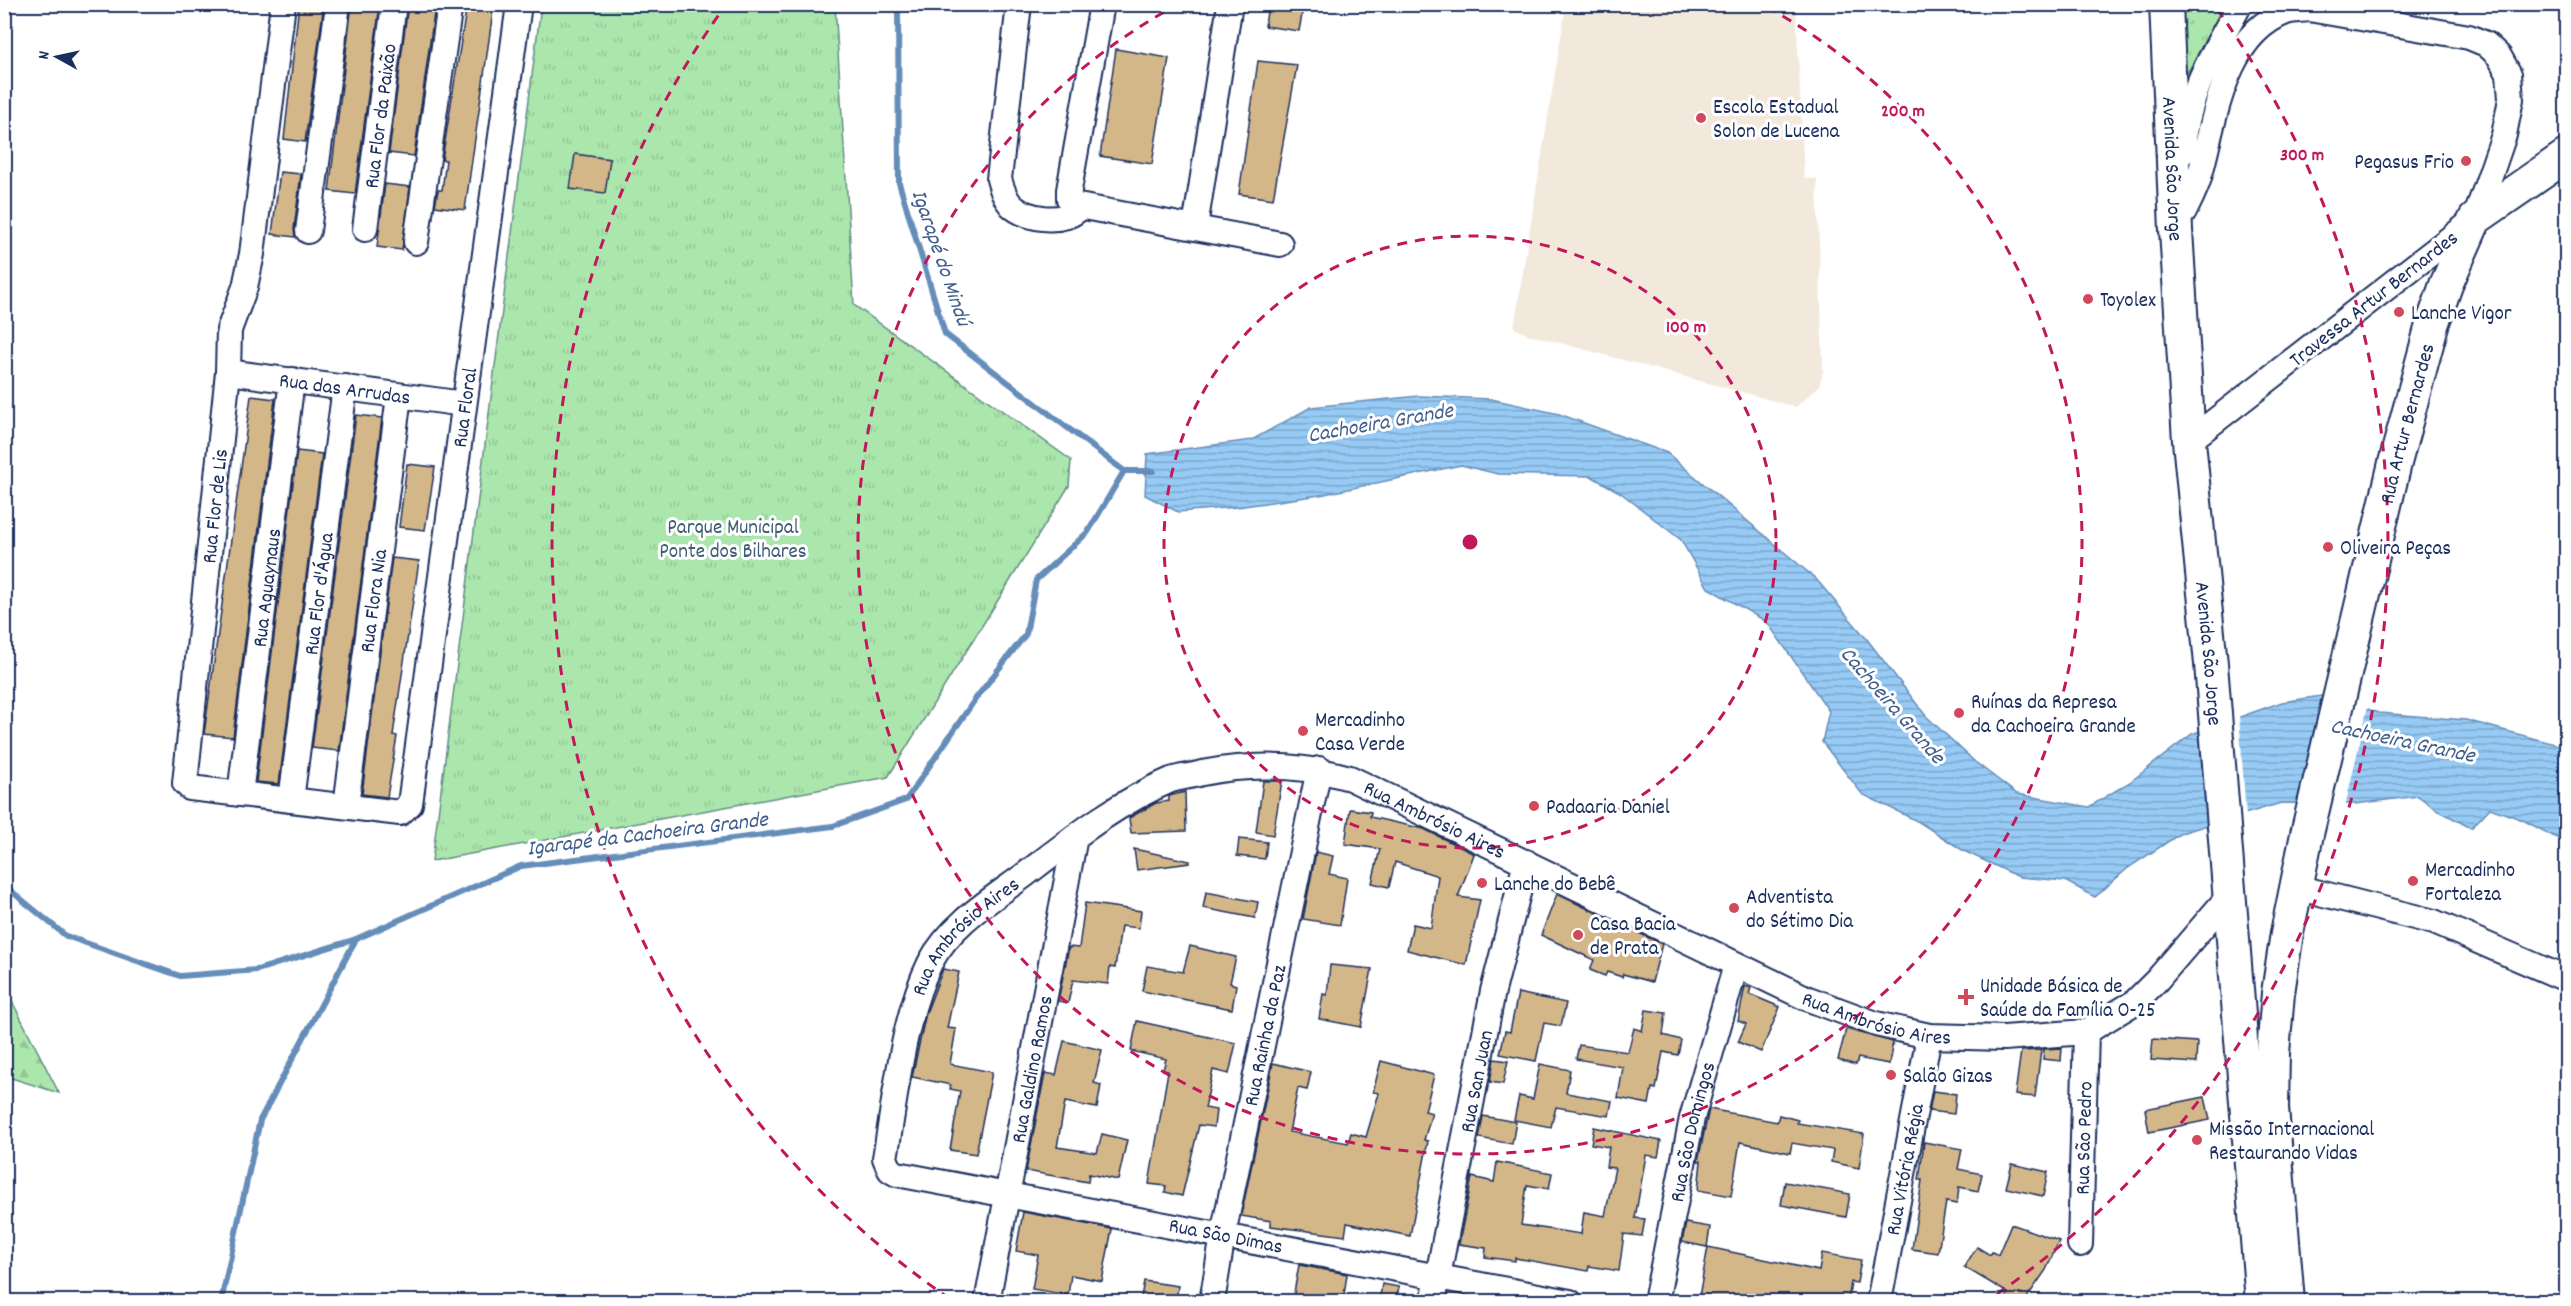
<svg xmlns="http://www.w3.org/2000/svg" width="2571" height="1306" viewBox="0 0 2571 1306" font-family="Dekko,sans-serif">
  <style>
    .built { fill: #f2e9dc }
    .forest { fill: url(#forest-firs); stroke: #638b85; stroke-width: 1.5 }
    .park { fill: url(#park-tufts); stroke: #638b85; stroke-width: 1.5 }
    .water { fill: url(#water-rules); stroke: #658db9; stroke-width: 1.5 }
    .pier { fill: #fff }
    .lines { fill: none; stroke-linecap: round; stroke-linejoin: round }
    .stream { stroke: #658db9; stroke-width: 6 }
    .building { fill: #d4b789; stroke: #1b2f5e; stroke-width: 1.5 }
    .minor-casing { stroke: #1b2f5e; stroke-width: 28 }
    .major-casing { stroke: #1b2f5e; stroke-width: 36 }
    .minor { stroke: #fff; stroke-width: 24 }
    .major { stroke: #fff; stroke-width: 32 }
    .ring { fill: none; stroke: #c2185b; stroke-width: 3; stroke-dasharray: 10 8 }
    .poi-dot { fill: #d1495b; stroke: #fff; stroke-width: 2 }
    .labels { text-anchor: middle; stroke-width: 6; stroke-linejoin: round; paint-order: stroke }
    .poi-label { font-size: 21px; fill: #1b2f5e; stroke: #fff; text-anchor: start }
    .street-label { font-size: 21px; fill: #1b2f5e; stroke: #fff }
    .park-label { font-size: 21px; fill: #3f5d72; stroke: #fff }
    .water-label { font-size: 22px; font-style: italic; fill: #405e8b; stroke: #fff }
    .centre { fill: #c2185b; stroke: #fff; stroke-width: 3 }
    .ring-label { font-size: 18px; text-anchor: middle; font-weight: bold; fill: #c2185b; stroke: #fff; stroke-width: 6; stroke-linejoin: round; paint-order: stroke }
  </style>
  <defs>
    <pattern id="forest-firs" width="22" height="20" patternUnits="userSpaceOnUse" patternTransform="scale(1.5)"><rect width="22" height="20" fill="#abe7ac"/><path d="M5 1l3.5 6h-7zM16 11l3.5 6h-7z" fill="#93c696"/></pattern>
    <pattern id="park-tufts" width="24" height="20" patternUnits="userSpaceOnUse" patternTransform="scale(1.5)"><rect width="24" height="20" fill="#abe7ac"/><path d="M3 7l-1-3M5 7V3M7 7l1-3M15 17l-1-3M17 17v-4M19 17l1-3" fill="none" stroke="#93c696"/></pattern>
    <pattern id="water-rules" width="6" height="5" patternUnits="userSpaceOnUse" patternTransform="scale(1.5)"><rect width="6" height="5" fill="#97cbf5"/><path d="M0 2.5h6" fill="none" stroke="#7aa5ca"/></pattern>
  </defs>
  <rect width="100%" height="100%" fill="#fff"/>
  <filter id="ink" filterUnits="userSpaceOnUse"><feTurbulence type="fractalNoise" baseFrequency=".0167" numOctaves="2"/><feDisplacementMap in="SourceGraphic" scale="12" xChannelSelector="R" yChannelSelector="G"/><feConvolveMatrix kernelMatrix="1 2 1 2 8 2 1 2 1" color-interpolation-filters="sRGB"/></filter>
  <g filter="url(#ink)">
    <path class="built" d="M1566,5H1796L1804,178L1817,179L1823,371L1819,386L1796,407L1527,334L1514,328Z"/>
    <path class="forest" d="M4,978L14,1005L59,1093L5,1076Z"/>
    <g class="park">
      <path d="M541,5H835L854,305L1071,460L1069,486L888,777L432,861Z"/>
      <path d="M2180,5H2228L2184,78Z"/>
    </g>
    <path class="water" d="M1419,396L1491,399L1559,414L1667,453L1816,579L1866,638L1926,716L1975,762L2017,794L2089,807L2130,782L2192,734L2282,702L2328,695L2379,713L2466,720L2566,747V843L2523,820L2490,808L2471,828L2436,809L2418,796L2355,804L2281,803L2181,833L2128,868L2095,897L2065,881L2019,877L1964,851L1919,822L1862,794L1822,742L1829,711L1767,622L1708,588L1681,540L1621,493L1591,476L1498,474L1461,465L1320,495L1237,507L1178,512L1145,495L1147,454L1252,440L1311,407Z"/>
    <g class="pier">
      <path d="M2336,695L2368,706L2345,807H2310Z"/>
      <path d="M2239,714L2246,817L2208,828L2201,727Z"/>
    </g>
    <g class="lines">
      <g class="stream">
        <path d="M898,4L899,183L945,334L1124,471"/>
        <path d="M1124,471H1153"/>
        <path d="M4,885L66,936L180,976L257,970L356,939"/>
        <path d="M221,1302L260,1120L356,939L521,866L833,826L906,800L976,698L1026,634L1036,580L1088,532L1124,471"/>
      </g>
    </g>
    <g class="building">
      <path d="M299,4H324L305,142L284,139Z"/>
      <path d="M352,4H380L355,194L329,191Z"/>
      <path d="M408,4L435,6L414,156L389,153Z"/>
      <path d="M467,4H494L465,210L435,206L438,190H442L446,160H442Z"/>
      <path d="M1268,4H1304L1299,31L1265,26Z"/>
      <path d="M1116,49L1169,58L1152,164L1100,156Z"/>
      <path d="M1258,61L1297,65L1273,199L1239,194Z"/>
      <path d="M575,154L610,159L605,193L570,189Z"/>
      <path d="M280,172L301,174L294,229L295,237L272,234Z"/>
      <path d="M385,184L410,187L402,250L377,247Z"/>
      <path d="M251,396L275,399L233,737L204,734Z"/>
      <path d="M356,415L382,418L339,751L312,748Z"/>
      <path d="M297,451L322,454L279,784L256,782Z"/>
      <path d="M407,464L435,467L425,530L399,527Z"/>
      <path d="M392,558L419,561L393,735L397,736L387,797L362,794Z"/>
      <path d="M1263,781H1282L1273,835L1256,832Z"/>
      <path d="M1185,792L1186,831L1131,833L1129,818L1156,803L1169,801V796Z"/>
      <path d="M1350,809L1371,812L1370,817L1424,829L1474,854L1458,897L1480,900L1466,965L1407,950L1413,924L1431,928L1438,876L1395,862L1389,887L1372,883L1380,849L1345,844Z"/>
      <path d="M1239,839L1267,842L1265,859L1237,856Z"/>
      <path d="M1134,849L1190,861V863L1137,870Z"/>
      <path d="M1316,852L1333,856L1329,874L1347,878L1340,925L1303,919Z"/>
      <path d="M1206,892L1258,902L1255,918L1203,908Z"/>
      <path d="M1557,894L1662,944L1652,982L1623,974L1622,977L1607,972L1605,976L1590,970L1594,960L1541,935Z"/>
      <path d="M1085,903L1141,911L1139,928L1121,926L1115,968L1110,967L1108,984L1073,980L1068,1003L1058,1001L1069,947L1079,948Z"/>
      <path d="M1190,946L1236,957L1230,983L1236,985L1232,1009L1142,991L1147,966L1183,972Z"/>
      <path d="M1330,965L1372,969L1361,1027L1319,1019L1323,994L1327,995Z"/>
      <path d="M943,969L959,972L947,1028L956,1029L950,1064L992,1072L976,1154L950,1150L960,1091L950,1089L951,1085L912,1077L926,1013Z"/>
      <path d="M1745,986L1751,988L1749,994L1780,1007L1761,1052L1738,1042L1746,1024L1738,1021Z"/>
      <path d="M1518,993L1566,1003L1561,1026L1544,1023L1536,1061L1500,1054L1505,1031L1510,1032Z"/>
      <path d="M1646,1010L1666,1013L1663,1035L1681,1040L1678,1055L1663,1052L1656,1089L1652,1088L1649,1104L1618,1098L1623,1067L1576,1059L1579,1045L1628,1052L1634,1028L1642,1031Z"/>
      <path d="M1137,1021L1236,1043L1229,1074L1213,1070L1205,1108L1216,1110L1214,1127L1199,1125L1182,1196L1165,1192L1166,1186L1149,1184L1168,1071L1163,1070L1166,1059L1131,1051Z"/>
      <path d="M1846,1029L1893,1042L1889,1064L1858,1058L1856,1065L1838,1060Z"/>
      <path d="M2153,1039L2197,1042L2196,1063L2151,1060Z"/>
      <path d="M1064,1041L1102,1050L1094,1083L1101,1085L1097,1108L1065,1102L1057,1147L1097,1153L1102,1134L1127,1140L1118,1180L1089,1174L1088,1182L1026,1171L1045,1073L1056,1075Z"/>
      <path d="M2062,1048L2061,1061L2043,1059L2044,1049Z"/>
      <path d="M2041,1050L2035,1097L2015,1095L2021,1051Z"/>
      <path d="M1494,1059L1508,1061L1503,1084L1490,1082Z"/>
      <path d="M1381,1061L1434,1075L1425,1111L1432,1113L1424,1140L1428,1141L1410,1236L1347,1223L1345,1236L1271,1226V1221L1241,1216L1273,1063L1311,1072L1307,1090L1298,1088L1289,1132L1348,1143L1351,1133L1366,1137L1379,1093L1373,1092Z"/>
      <path d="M1540,1064L1570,1070L1566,1093L1612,1101L1609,1116L1556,1107L1551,1127L1514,1120L1519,1096L1533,1099Z"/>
      <path d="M1933,1091L1956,1094L1954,1114L1929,1111Z"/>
      <path d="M2205,1097L2210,1120L2149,1132L2145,1109Z"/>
      <path d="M1709,1109L1777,1122L1779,1115L1798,1120L1797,1123L1864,1134L1859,1168L1831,1162L1833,1150L1792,1143L1790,1153L1740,1142L1731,1196L1698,1190L1701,1161H1698Z"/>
      <path d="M1483,1116L1516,1122L1512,1144L1479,1138Z"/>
      <path d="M1594,1127L1661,1141L1658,1157L1646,1155L1635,1218L1645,1219L1642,1236L1624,1234L1619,1271L1589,1266L1588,1271L1515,1258V1261L1485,1257L1486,1248L1459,1244L1472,1177L1494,1182L1497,1162L1552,1173L1549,1189L1527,1185L1521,1225L1581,1234L1584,1212L1605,1216L1615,1168L1606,1167L1609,1147L1591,1144Z"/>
      <path d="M1924,1142L1962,1149L1958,1169L1982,1174L1978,1191L1959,1187L1957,1204L1946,1202L1938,1253L1912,1249L1922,1180H1919Z"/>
      <path d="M2012,1164L2048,1172L2043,1196L2006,1188Z"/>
      <path d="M1785,1182L1850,1194L1846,1217L1781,1205Z"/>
      <path d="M1023,1212L1112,1229L1102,1281L1071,1275L1068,1295L1032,1289L1038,1255L1016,1251Z"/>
      <path d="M1686,1223L1710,1227L1707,1247L1682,1242Z"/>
      <path d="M2011,1224L2059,1241L2046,1270L2024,1302H2002L2008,1293L1964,1267L1977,1247L1990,1255L1992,1252L1998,1255Z"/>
      <path d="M1708,1247L1819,1271L1822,1253L1861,1260L1857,1283L1851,1282L1848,1302H1698Z"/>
      <path d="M1299,1265L1347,1274L1343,1302H1313L1293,1298Z"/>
      <path d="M1144,1281L1178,1286L1176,1302L1141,1297Z"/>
      <path d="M1382,1284L1399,1287L1396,1302H1379Z"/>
    </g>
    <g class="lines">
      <defs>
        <g id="minor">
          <path id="s1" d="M283,4L252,254L245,287L229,330L228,372L185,783L190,788L400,813L410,804L519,4"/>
          <path d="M1019,4L999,179C1002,189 1004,197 1011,205C1026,220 1067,225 1080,207"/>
          <path d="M1102,4L1069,190V199L1073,205L1280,244"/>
          <path d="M2183,152C2185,96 2214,52 2240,4"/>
          <path d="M2184,212C2190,200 2197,187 2200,174C2215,120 2224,35 2286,12C2293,10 2302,10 2309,9L2469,37L2486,44L2499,56L2509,74L2511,99L2504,135L2475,219L2189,441"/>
          <path d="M1195,227L1230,4"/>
          <path id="s2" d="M365,229L394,4"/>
          <path d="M308,231L338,4"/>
          <path d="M416,242L450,4"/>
          <path id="s3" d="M228,372L464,404"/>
          <path id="s4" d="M240,794L292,380"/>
          <path id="s5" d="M291,800L345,387"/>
          <path id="s6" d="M346,806L399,396"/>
          <path d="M2296,887L2434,922L2566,979"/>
          <path id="s7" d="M2080,1244L2086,1032"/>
          <path id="s8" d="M987,1302L1075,837"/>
          <path id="s9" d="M1212,1302L1223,1235L1319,769"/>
          <path id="s10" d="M1433,1302L1493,991L1526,862"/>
          <path id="s11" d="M1570,1302L897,1174L890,1170L885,1158C896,1096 902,1020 930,963C950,925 989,901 1022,877C1069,841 1116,803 1171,780C1180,777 1192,776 1202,773C1253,763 1300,764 1350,778L1806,998L1876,1024L1929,1036L2004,1038L2086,1032L2135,1002L2157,980L2229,896"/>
          <path id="s12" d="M1656,1302L1692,1118L1736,965"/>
          <path id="s13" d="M1879,1302L1929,1036"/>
        </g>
        <g id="major">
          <path id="s14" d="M2166,4L2176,230L2189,441L2211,664L2262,1302"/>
          <path id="s15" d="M2288,1302L2272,1108L2273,1053L2278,993L2287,933L2307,834L2395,463L2432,325L2446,285L2475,219L2566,156"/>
        </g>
      </defs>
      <use href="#minor" class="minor-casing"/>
      <use href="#major" class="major-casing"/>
      <use href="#minor" class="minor"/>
      <use href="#major" class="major"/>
    </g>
  </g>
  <g class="ring">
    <circle cx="1470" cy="542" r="306"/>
    <path d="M1767 7A612 612 0 1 1 1173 7"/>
    <path d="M950 1299A918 918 0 0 1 723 9M2217 9A918 918 0 0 1 1990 1299"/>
  </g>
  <g class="poi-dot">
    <circle cx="1701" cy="118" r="6"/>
    <circle cx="2466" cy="161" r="6"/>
    <circle cx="2088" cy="299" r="6"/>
    <circle cx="2399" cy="312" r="6"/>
    <circle cx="2328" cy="547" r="6"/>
    <circle cx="1959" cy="713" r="6"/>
    <circle cx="1303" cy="731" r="6"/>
    <circle cx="1534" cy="806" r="6"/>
    <circle cx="2413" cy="881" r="6"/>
    <circle cx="1482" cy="883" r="6"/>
    <circle cx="1734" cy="908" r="6"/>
    <circle cx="1578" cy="935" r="6"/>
    <path d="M1963 988h6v6h6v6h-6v6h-6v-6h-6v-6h6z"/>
    <circle cx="1891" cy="1075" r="6"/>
    <circle cx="2197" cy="1140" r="6"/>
  </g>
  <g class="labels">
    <g class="poi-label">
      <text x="1713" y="113">Escola Estadual<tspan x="1713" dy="24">Solon de Lucena</tspan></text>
      <text x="2454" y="168" text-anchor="end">Pegasus Frio</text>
      <text x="2100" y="306">Toyolex</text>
      <text x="2411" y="319">Lanche Vigor</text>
      <text x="2340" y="554">Oliveira Peças</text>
      <text x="1971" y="708">Ruínas da Represa<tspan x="1971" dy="24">da Cachoeira Grande</tspan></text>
      <text x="1315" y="726">Mercadinho<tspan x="1315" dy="24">Casa Verde</tspan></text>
      <text x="1546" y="813">Padaaria Daniel</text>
      <text x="2425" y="876">Mercadinho<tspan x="2425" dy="24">Fortaleza</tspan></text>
      <text x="1494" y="890">Lanche do Bebê</text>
      <text x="1746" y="903">Adventista<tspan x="1746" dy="24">do Sétimo Dia</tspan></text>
      <text x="1590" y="930">Casa Bacia<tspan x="1590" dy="24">de Prata</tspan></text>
      <text x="1980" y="992">Unidade Básica de<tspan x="1980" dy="24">Saúde da Família O-25</tspan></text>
      <text x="1903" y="1082">Salão Gizas</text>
      <text x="2209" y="1135">Missão Internacional<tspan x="2209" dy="24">Restaurando Vidas</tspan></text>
    </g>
    <g class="street-label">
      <text dy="7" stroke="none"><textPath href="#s2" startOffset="114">Rua Flor da Paixão</textPath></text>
      <text dy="7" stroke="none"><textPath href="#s14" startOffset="165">Avenida São Jorge</textPath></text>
      <text transform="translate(2373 298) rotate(-38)" y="7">Travessa Artur Bernardes</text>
      <text dy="7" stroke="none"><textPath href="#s3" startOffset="118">Rua das Arrudas</textPath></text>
      <text dy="7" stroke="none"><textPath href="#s1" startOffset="1419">Rua Floral</textPath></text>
      <text dy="7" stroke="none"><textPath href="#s15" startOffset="894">Rua Artur Bernardes</textPath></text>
      <text transform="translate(214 506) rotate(-84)" y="7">Rua Flor de Lis</text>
      <text dy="7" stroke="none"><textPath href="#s4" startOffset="208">Rua Aguaynaus</textPath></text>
      <text dy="7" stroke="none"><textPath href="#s5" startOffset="208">Rua Flor d'Água</textPath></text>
      <text dy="7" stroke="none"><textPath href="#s6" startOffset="207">Rua Flora Nia</textPath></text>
      <text dy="7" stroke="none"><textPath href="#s14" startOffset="651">Avenida São Jorge</textPath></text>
      <text dy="7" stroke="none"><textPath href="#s11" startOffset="1488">Rua Ambrósio Aires</textPath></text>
      <text dy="7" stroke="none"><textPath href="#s11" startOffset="950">Rua Ambrósio Aires</textPath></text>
      <text dy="7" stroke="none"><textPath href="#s11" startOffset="1974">Rua Ambrósio Aires</textPath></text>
      <text dy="7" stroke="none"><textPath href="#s9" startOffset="272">Rua Rainha da Paz</textPath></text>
      <text dy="7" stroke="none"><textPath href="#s8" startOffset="237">Rua Galdino Ramos</textPath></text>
      <text dy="7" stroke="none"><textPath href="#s10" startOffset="225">Rua San Juan</textPath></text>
      <text dy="7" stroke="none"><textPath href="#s12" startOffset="174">Rua São Domingos</textPath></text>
      <text dy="7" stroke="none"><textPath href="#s7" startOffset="106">Rua São Pedro</textPath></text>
      <text dy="7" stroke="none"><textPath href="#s13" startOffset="135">Rua Vitória Régia</textPath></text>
      <text transform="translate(1226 1235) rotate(11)" y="7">Rua São Dimas</text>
    </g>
    <g class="park-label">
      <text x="733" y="533">Parque Municipal<tspan x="733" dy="24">Ponte dos Bilhares</tspan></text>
    </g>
    <g class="water-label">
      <text transform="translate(943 257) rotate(71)" y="8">Igarapé do Mindú</text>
      <text transform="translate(1380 421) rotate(-10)" y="8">Cachoeira Grande</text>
      <text transform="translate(1894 704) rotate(49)" y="8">Cachoeira Grande</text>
      <text transform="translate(2403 739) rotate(12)" y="8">Cachoeira Grande</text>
      <text transform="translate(647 832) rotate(-7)" y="8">Igarapé da Cachoeira Grande</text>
    </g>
  </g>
  <circle cx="1470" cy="542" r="9" class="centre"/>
  <g class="ring-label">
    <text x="1903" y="116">200 m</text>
    <text x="2302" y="160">300 m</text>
    <text x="1686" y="332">100 m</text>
  </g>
  <rect width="2571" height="1306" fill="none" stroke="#fff" stroke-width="24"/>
  <rect x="12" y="12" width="2547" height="1282" fill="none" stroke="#1b2f5e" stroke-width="2" filter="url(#ink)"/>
  <g transform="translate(57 57) rotate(278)" stroke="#ffffff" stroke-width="4.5" paint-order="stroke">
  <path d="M0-4.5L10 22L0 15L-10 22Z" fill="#1b2f5e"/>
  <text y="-9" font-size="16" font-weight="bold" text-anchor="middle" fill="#1b2f5e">N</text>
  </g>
</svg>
